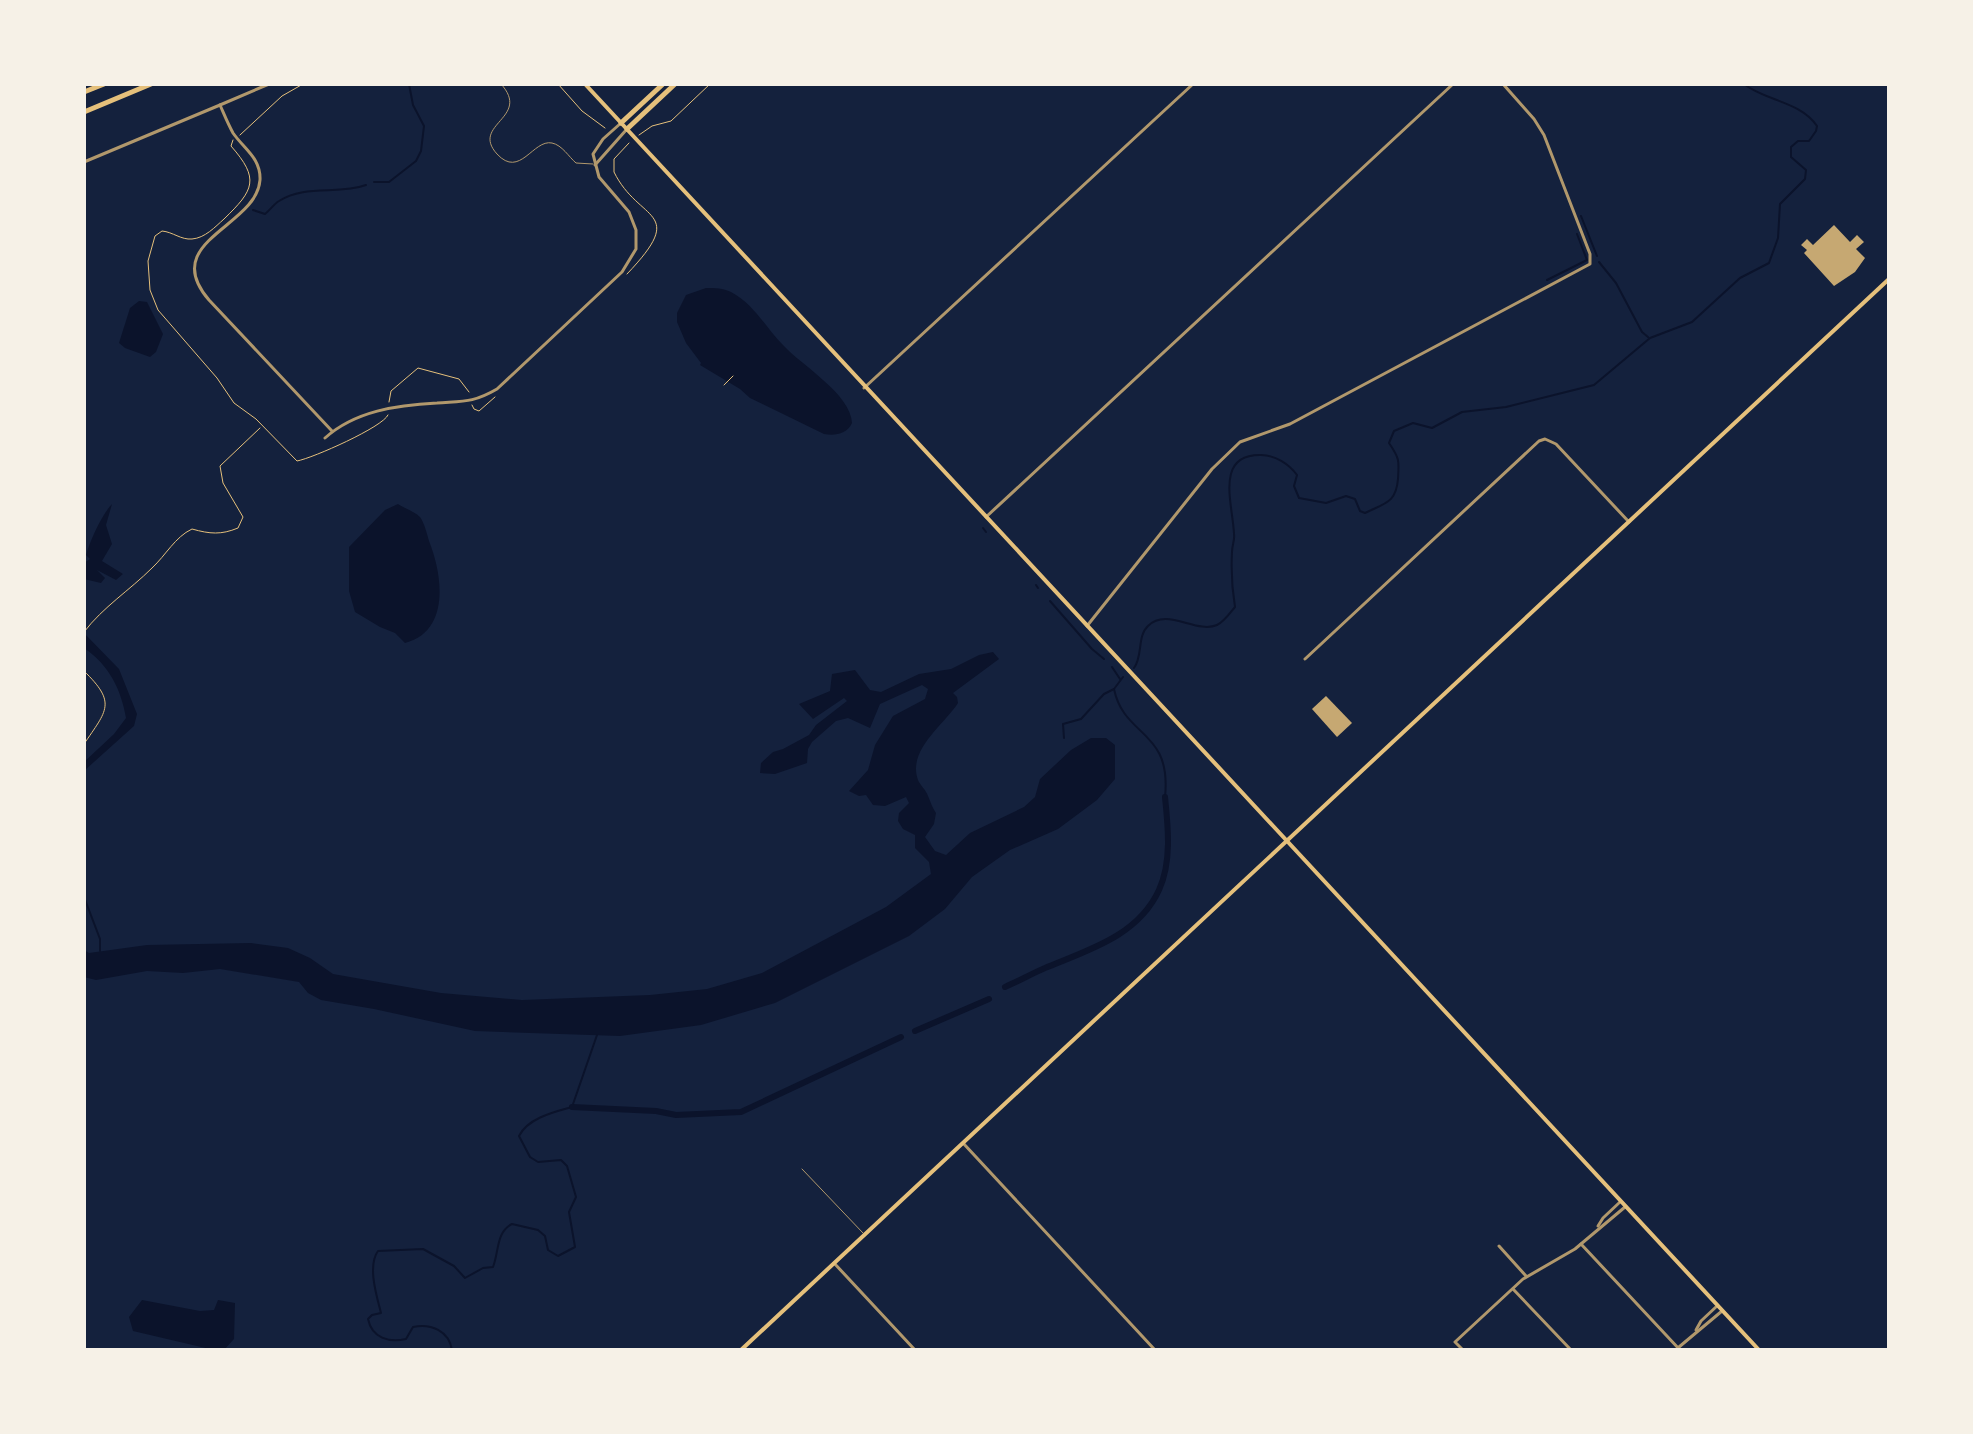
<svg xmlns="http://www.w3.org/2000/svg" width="1973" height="1434" viewBox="0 0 1973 1434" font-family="'Fira Sans Condensed',sans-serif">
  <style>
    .water { fill: #0b132b }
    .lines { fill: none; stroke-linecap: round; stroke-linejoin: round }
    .stream { stroke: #0b132b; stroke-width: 2 }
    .canal { stroke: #0b132b; stroke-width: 6 }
    .building { fill: #c6a872 }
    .path { stroke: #e5c07b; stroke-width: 1 }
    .service { stroke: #b1986c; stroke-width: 1 }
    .minor { stroke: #b1986c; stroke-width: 3 }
    .tertiary { stroke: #b1986c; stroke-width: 3 }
    .secondary { stroke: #e5c07b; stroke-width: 4 }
    .motorway { stroke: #e5c07b; stroke-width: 5 }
  </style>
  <rect width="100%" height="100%" fill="#14213d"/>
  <g class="water">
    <path d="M706,288C715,288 723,288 731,292C754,304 765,327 783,345C801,365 851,394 852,423C847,434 835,436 824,434L750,398L740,389L700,365L701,363L686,343L677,322V313L686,295Z"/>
    <path d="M139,301L147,302L163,334L156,352L150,357L125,348L119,343L130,308Z"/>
    <path d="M112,504L106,525L112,544L102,561L123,574L116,580L97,570L105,578L101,583L84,579V563L90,559L86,555C90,541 102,514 112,504Z"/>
    <path d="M398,504C404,508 415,512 420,517C424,522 427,534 429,541C443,576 450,631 405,643L395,633L380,627L355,612L349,591V547L385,510Z"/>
    <path d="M84,633L119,669L137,714L134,726L84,771V762L114,734L126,718C121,689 109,665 84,648Z"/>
    <path d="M993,652L999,659L953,693L957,697L958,703C944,725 907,750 918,780C920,785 926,790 928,796C931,803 932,807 936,813L934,824L925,837L935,851L946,855L970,833L1024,807L1035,797L1040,779L1071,750L1091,738H1106L1115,745V779L1097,800L1058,829L1010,850L972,877L945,909L909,936L775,1003L701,1025L620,1036L475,1031L374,1009L321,1000L308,993L299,982L220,969L183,973L147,971L96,980L84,977V950L89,953L147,945L251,943L288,948L310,958L333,974L441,993L522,1000L650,995L707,989L762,973L886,907L931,874L929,862L915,848V835L903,829L898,821L899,813L909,803L906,797L885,806L873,805L866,795L859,796L849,791L868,770L875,745L893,716L925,699L928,689L922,685L880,704L870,728L848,718L836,721L812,742L808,749L807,763L775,774L760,773L761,763L773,752L783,749L809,735L816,725L847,701L844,698L813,719L799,704L830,691L832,674L855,670L870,690L881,692L919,674L951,669L979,655Z"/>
    <path d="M142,1300L200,1311L214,1310L218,1300L235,1303L234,1339L224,1350H214L133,1331L129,1317Z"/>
  </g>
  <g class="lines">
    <g class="stream">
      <path d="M374,182H389L416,161L421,151L424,126L413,105L409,84"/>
      <path d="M253,210L265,214C270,210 274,204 279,201C305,184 338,195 366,185"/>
      <path d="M1581,216L1597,256"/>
      <path d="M1599,262L1616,283L1642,332L1648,337"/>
      <path d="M1547,280L1587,260L1577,234"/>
      <path d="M983,528L986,532"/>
      <path d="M1036,585L1038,588"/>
      <path d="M1050,601L1092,649L1104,659"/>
      <path d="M1112,667L1120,679"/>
      <path d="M1134,668C1143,656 1137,636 1148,626C1167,607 1196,634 1217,625C1224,622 1230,613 1235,607C1232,589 1231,570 1232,552C1232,545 1235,540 1234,534C1233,505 1214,454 1261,455C1275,455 1289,464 1297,475L1294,486L1299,498L1326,503L1346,496L1355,499L1360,511L1365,513C1385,503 1396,503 1398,479C1399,461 1400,459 1389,443L1394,431L1413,423L1432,428L1462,412L1506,407L1594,385L1650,338L1692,322L1740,278L1769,263L1778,238L1780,204L1805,179L1806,170L1791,157V147L1798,141H1809L1816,131L1817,126C1800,101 1765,101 1744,84"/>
      <path d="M1123,677L1114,689C1124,738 1172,729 1165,797"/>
      <path d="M1064,738L1063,724L1081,719L1104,694L1114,689"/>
      <path d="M84,897L100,939V951"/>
      <path d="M452,1350C449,1331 431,1323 413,1327L406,1339C389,1343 372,1338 368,1319L372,1315L381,1313C377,1297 367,1266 378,1251L423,1249L454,1266L465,1278L483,1268L493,1267C499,1252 496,1232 512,1224L538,1230L545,1236L548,1250L558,1256L575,1247L569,1212L576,1197L567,1166L561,1160L538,1162L530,1157L519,1136C528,1118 554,1112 572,1107L597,1035"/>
    </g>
    <g class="canal">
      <path d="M1005,987C1019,981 1031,974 1045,968C1088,950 1138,936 1159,890C1172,862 1168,826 1165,797"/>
      <path d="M915,1031L989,999"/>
      <path d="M572,1107L656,1111L676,1115L741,1112L901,1037"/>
    </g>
  </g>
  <g class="building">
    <path d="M1834,225L1850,242L1857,235L1864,242L1856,249L1865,258L1855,272L1834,286L1804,253L1807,250L1801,245L1807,239L1813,245Z"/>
    <path d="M1326,696L1352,723L1337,737L1312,709Z"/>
  </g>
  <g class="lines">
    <g class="path">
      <path d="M558,84L582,111L605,128"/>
      <path d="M240,135L282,96L303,84"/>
      <path d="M639,135L652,126L671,121L710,84"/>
      <path d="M233,140L231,146C260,179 254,190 224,219C215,227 205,238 192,239C181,240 173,232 162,231L155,236L148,261L150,290L158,310L217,378L234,403L256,419L297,461C313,458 383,427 388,415"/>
      <path d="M627,274C689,209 639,223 614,172V159L629,143"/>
      <path d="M724,385L733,376"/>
      <path d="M389,402L391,391L418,368L459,379L469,392"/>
      <path d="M472,405L474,409L479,411L495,397"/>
      <path d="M84,632C103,607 130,590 152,568C166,555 175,537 192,529C210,534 221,535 238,528L243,517L223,483L220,466L260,428"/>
      <path d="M84,671C117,703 107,710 84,744"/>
    </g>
    <g class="service">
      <path d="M501,84C532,118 470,124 497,154C520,179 533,139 552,143C562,145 569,157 576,163L593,164"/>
      <path d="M802,1169L863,1233"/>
    </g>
    <g class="minor">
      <path d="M269,84L220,105C224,114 228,124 233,133C244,149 261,158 260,180C257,227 158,241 209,300L332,431"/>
      <path d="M595,165L627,129"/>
      <path d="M864,388L1193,84"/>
      <path d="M325,438C355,411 397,405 437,403C463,401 473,403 497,389L622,272L636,249V230L629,212L599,177L593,154L603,139L621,123"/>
      <path d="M986,517L1453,84"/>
      <path d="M1087,626L1212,469L1240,442L1290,424L1590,264V254L1544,135L1534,119L1503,84"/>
      <path d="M1305,659L1539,441L1545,439L1556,444L1629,522"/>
      <path d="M963,1143L1155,1350"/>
      <path d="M1598,1226L1603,1218L1620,1202"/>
      <path d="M1581,1244L1680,1350"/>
      <path d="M1499,1246L1526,1276"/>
      <path d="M834,1263L915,1350"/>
      <path d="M1513,1289L1571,1350"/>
      <path d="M1696,1330L1701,1321L1717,1306"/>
      <path d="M1679,1347L1722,1311"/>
      <path d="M1463,1350L1455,1342L1523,1279L1575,1249L1625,1207"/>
    </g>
    <path class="tertiary" d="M84,162L220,105"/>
    <g class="secondary">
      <path d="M585,84L1759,1350"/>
      <path d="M741,1350L1889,279"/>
    </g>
    <g class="motorway">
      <path d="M84,92L104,84"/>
      <path d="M84,112L151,84"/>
      <path d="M621,123L663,84"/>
      <path d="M627,129L675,84"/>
    </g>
  </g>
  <rect width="1973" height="1434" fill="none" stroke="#f6f1e7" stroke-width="172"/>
</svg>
